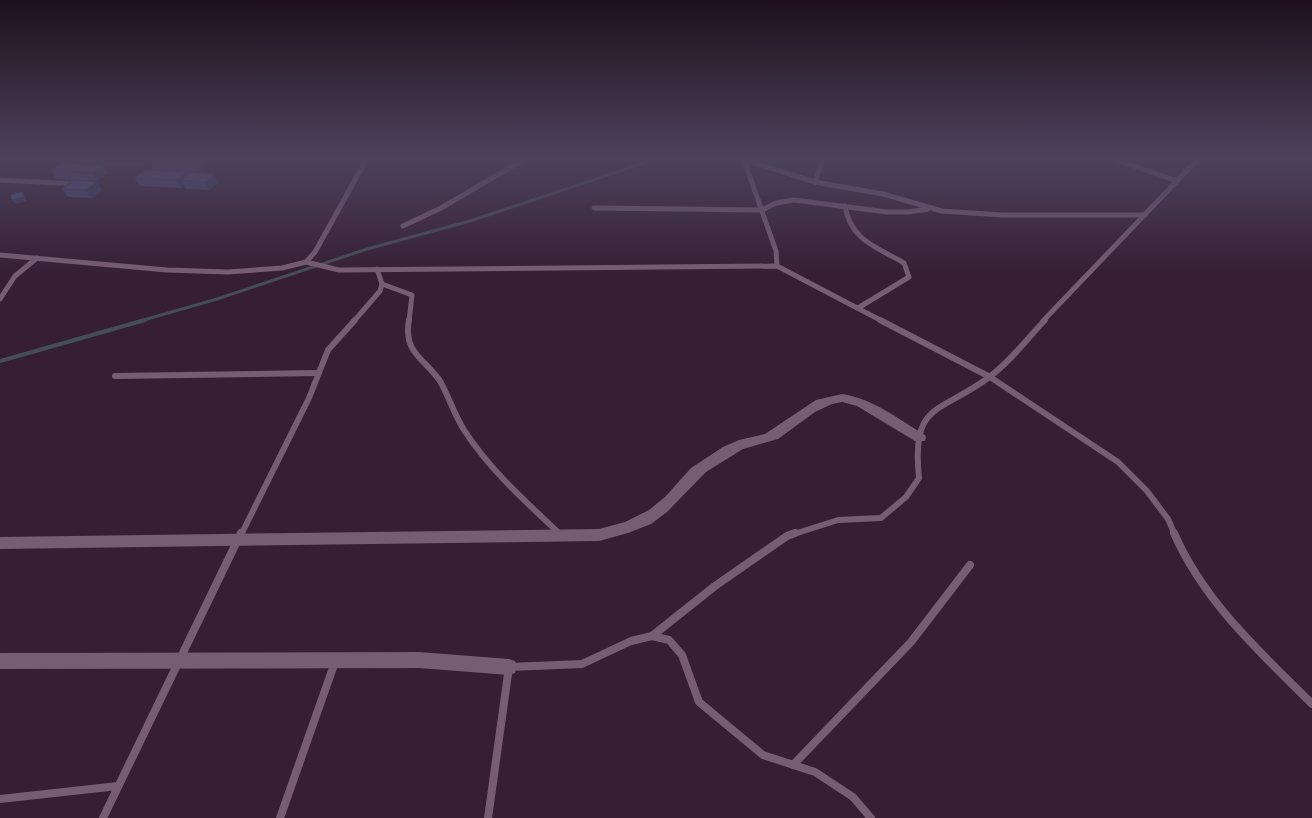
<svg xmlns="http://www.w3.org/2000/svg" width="1312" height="818" viewBox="0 0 1312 818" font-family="'Golos Text',sans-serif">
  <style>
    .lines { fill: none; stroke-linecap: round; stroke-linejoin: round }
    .stream-far1 { stroke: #444e56; stroke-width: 3 }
    .stream { stroke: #444e56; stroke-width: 4 }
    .lane-far2 { stroke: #775d74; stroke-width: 5 }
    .lane-far1 { stroke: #775d74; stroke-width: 6 }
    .lane { stroke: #775d74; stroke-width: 8 }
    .street { fill: #775d74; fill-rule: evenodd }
    .wall { fill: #474978 }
    .shaded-wall { fill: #3a3c62 }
    .building { fill: #53558c; stroke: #3a3c62 }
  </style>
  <rect width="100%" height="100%" fill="#361f34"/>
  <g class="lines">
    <path class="stream-far1" d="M140,321L217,299L367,249L470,221L653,160"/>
    <path class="stream" d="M0,361L145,320"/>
    <g class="lane-far2">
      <path d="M744,160L776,251L777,266"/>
      <path d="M745,160L815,182L883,194L942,211L1002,215H1145"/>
      <path d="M1116,160L1177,181"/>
      <path d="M0,180L77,184"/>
      <path d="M815,182L823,160"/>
      <path d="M845,206C851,241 877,247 904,263L909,277L858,308"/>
      <path d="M594,208L762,210L776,203L794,200L887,212H909L928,209"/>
      <path d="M403,226L441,208L523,160"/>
      <path d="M0,255L167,270L228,272L282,268L306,262L315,252L366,160"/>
      <path d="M306,262L339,270L777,266L882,321"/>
      <path d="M382,284L412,295L409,321"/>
      <path d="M0,299L15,276L37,258"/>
      <path d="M354,321L380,291L382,284L377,269"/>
      <path d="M1043,321L1197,160"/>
    </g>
    <g class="lane-far1">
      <path d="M409,320C403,353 424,358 440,381C449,397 454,414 464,430C489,469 526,502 560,534"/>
      <path d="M880,320L990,377L1118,462L1147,491L1168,519L1175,535"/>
      <path d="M115,376L318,373"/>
      <path d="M241,535L309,398L328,350L355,320"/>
      <path d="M791,535L838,520L881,518L906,497L919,478C911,402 939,414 988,378C1009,363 1027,339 1045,320"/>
    </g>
    <g class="lane">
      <path d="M1174,533C1204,602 1260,652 1312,704"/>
      <path d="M652,636L715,586L787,536L795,533"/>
      <path d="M793,765L911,642L970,565"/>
      <path d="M0,799L118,786"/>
      <path d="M103,818L241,533"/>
      <path d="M280,818L335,662"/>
      <path d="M488,818L509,667L582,664L631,641L652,636L669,640L682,655L699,702L763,755L815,772L853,797L871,818"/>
    </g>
    <g class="street">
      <path d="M842,394C874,399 898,419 925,435L926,438L925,441H915L857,406L842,402L832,404L815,412L778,439L743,449L706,472L667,512L651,524L628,533L599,541L0,549V537L599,529L625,522L649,510L665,497L691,468L723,447L739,440L765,434L816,400Z"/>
      <path d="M419,652L509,659L515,661L517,667L515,673L509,675L419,668L0,669V653Z"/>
    </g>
  </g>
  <g class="wall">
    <path d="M100,160H151L143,166L103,164Z"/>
    <path d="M150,164L204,167L197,173L218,182L209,190L186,189L184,186L182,188L140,186L135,178L154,170Z"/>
    <path d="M51,170L107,173L97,181L56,179Z"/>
    <path d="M62,189L102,190L92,198L68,197Z"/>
  </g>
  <g class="shaded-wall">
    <path d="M140,160H151L143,166Z"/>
    <path d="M199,160H201L204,167L196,174L192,166Z"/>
    <path d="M103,165L107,173L97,181L92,173Z"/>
    <path d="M186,172L191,180H181L184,186L182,188L177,180Z"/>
    <path d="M214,174L218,182L209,190L205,182Z"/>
    <path d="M97,182L102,190L92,198L86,190Z"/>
    <path d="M22,192L25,196L26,201L15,204L12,200Z"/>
  </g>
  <g class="building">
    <path d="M156,160H199L192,166L150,164Z"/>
    <path d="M62,163L103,165L92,173L51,170Z"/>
    <path d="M145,170L186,172L177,180L135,178Z"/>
    <path d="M190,172L214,174L205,182L181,180Z"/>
    <path d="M73,180L97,182L86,190L62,189Z"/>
    <path d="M22,192L23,197L12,200L11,195Z"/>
  </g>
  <linearGradient id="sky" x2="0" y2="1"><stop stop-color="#1e111d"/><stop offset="0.58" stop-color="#4c425c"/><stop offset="1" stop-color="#4c425c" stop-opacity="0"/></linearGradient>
  <rect width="1312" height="274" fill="url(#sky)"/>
</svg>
